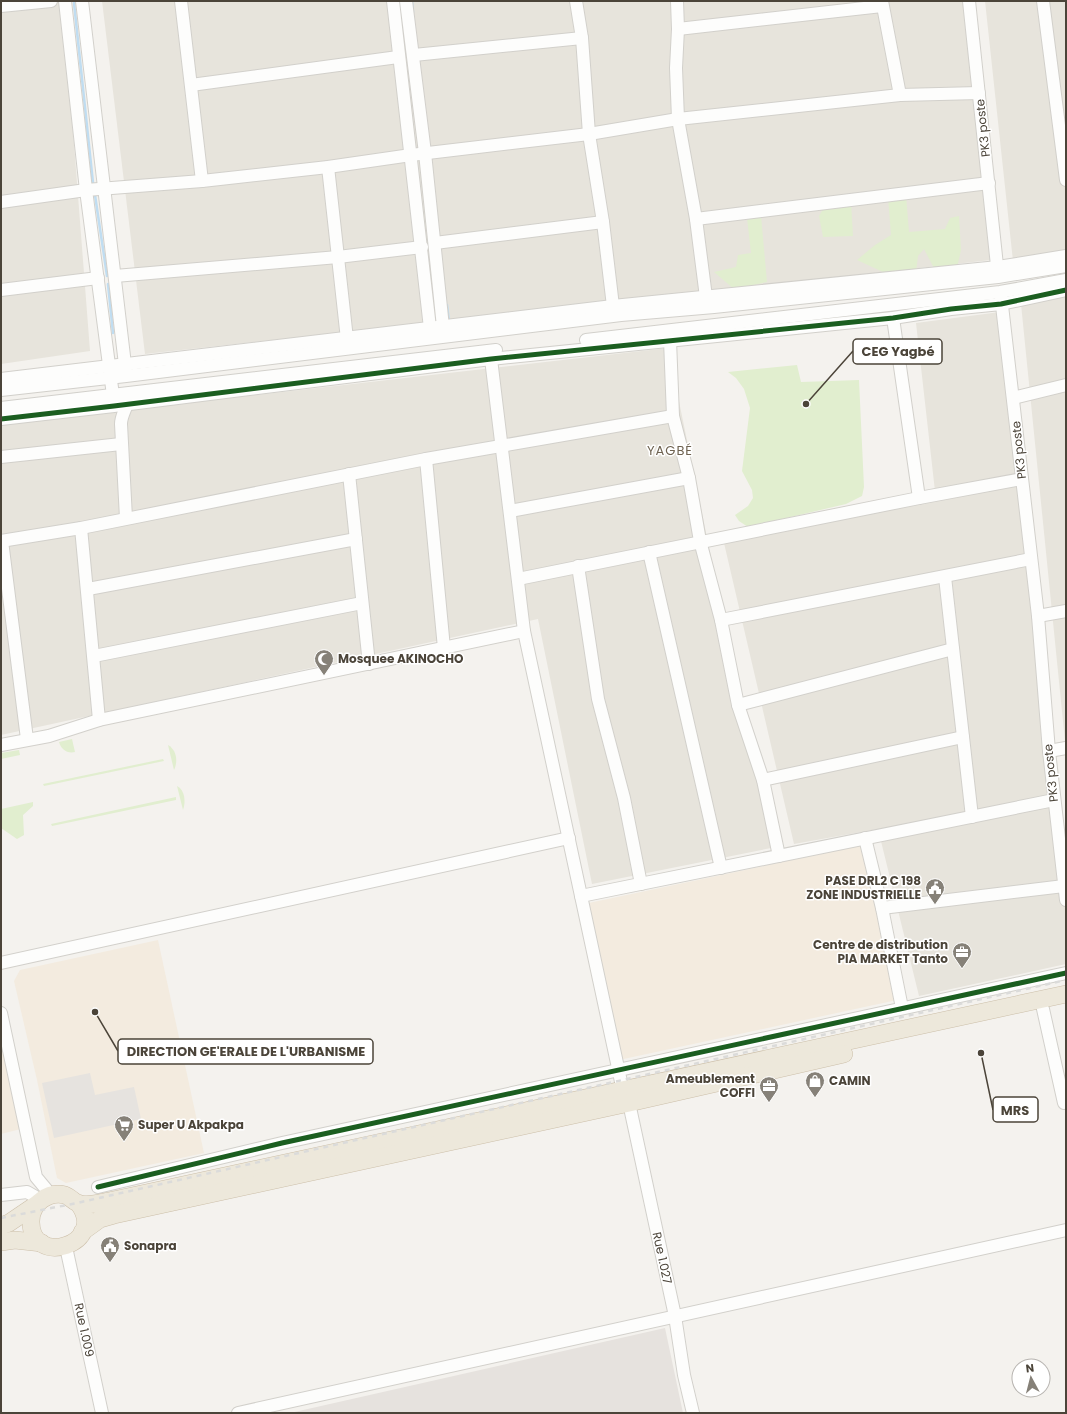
<svg xmlns="http://www.w3.org/2000/svg" width="1067" height="1414" viewBox="0 0 1067 1414" font-family="Poppins,sans-serif">
  <style>
    .residential { fill: #e7e4dc }
    .commercial { fill: #f3ebdf }
    .industrial { fill: #e6e2de }
    .green { fill: #e1eecf }
    .parking { fill: #e6e3df }
    .lines { fill: none; stroke-linecap: round; stroke-linejoin: round }
    .stream { stroke: #c0ddf1; stroke-width: 2.5 }
    .minor-casing { stroke: #d2d0cb; stroke-width: 14 }
    .highway-casing { stroke: #ccbfa9; stroke-width: 18 }
    .minor { stroke: #fdfdfc; stroke-width: 12 }
    .highway { stroke: #ede8db; stroke-width: 17 }
    .rail { stroke: #dbdbda; stroke-width: 2.5; stroke-dasharray: 5 5; stroke-linecap: butt }
    .cycleway-casing { stroke: #fff; stroke-width: 8 }
    .cycleway { stroke: #1b5e20; stroke-width: 5 }
    .labels { text-anchor: middle; stroke-width: 3; stroke-linejoin: round; paint-order: stroke }
    .street-label { font-size: 12px; fill: #4b4439; stroke: #fff }
    .poi-label { font-size: 12px; font-weight: bold; fill: #4b4439; stroke: #fff; text-anchor: start }
    .neighbourhood-label { font-size: 13px; letter-spacing: 1px; fill: #6e6250; stroke: #fff }
    .leader { fill: none; stroke: #4b4439; stroke-width: 1.5 }
    .callout-dot { fill: #4b4439; stroke: #fff; stroke-width: 1.5 }
    .callout { fill: #fff; stroke: #4b4439; stroke-width: 1.5 }
    .callout-label { font-size: 13px; text-anchor: middle; font-weight: bold; fill: #4b4439 }
  </style>
  <rect width="100%" height="100%" fill="#f4f2ee"/>
  <g class="residential">
    <path d="M1,1H63L90,351L1,364Z"/>
    <path d="M102,1H970L1000,259L145,354Z"/>
    <path d="M985,1H1066V252L1013,261Z"/>
    <path d="M1066,297V741H1065L1021,304Z"/>
    <path d="M1000,312L1066,913V964L919,996L878,829L794,844L724,543L936,500L916,323Z"/>
    <path d="M668,348L771,848L592,884L538,619L1,735V424Z"/>
  </g>
  <g class="commercial">
    <path d="M863,845L897,1000L619,1060L584,904Z"/>
    <path d="M158,940L204,1153L66,1183L57,1178L37,1080L14,981L20,970Z"/>
    <path d="M1,1035L21,1129L1,1134Z"/>
  </g>
  <path class="industrial" d="M665,1328L683,1413H290Z"/>
  <g class="green">
    <path d="M906,195L909,232L945,229L950,218L959,216L961,250L957,268L935,270L924,249L918,256L916,272H883L857,260L875,245L891,235L888,197Z"/>
    <path d="M851,202L853,236L823,237L819,216L826,204Z"/>
    <path d="M761,216L767,282L734,289L714,272L736,267L738,255L751,253L747,218Z"/>
    <path d="M797,365L801,382L859,380L864,487L862,496L846,504L748,527L739,521L735,515L748,506L753,498L752,490L742,471L750,408L744,389L736,378L728,372Z"/>
    <path d="M72,739L75,752C67,754 61,749 59,742Z"/>
    <path d="M168,745C177,750 178,762 174,770Z"/>
    <path d="M19,750L20,755L1,759V753Z"/>
    <path d="M163,759L164,761L44,786L43,784Z"/>
    <path d="M177,786C185,790 186,802 183,810Z"/>
    <path d="M176,797V800L52,826L51,824Z"/>
    <path d="M33,802V806L23,815L24,835L17,839L1,828V809Z"/>
  </g>
  <path class="parking" d="M90,1073L95,1095L134,1087L141,1119L54,1138L42,1083Z"/>
  <g class="lines">
    <g class="stream">
      <path d="M412,1L413,12"/>
      <path d="M74,3L93,183"/>
      <path d="M95,195L107,276"/>
      <path d="M108,284L113,333"/>
      <path d="M447,305L449,322"/>
    </g>
    <defs>
      <g id="minor">
        <path d="M65,1L86,190L114,403"/>
        <path d="M82,1L126,373"/>
        <path d="M181,1L202,181"/>
        <path d="M393,1L430,328"/>
        <path d="M406,1L425,153L443,327"/>
        <path d="M576,1L582,38L589,134L603,222L613,306"/>
        <path d="M677,1L678,29L676,68L678,119L696,219L706,297"/>
        <path d="M882,1L900,95"/>
        <path d="M969,1L998,275"/>
        <path d="M1043,1L1066,180"/>
        <path d="M1,6L51,1"/>
        <path d="M678,29L882,6"/>
        <path d="M414,55L582,38"/>
        <path d="M191,85L398,57"/>
        <path d="M328,167L347,339"/>
        <path d="M1,202L86,190L202,181L328,167L411,155L589,134L678,119L900,95L979,93"/>
        <path d="M696,219L989,183"/>
        <path d="M435,243L603,222"/>
        <path d="M115,276L338,257L422,247"/>
        <path d="M1,290L98,278"/>
        <path d="M1001,297L1038,616L1049,751L1066,900"/>
        <path d="M893,318L919,498"/>
        <path d="M586,340L1000,292L1066,280"/>
        <path d="M670,340L673,416L689,478L700,541L721,620L738,705L763,780L779,856"/>
        <path d="M491,359L524,631L623,1091"/>
        <path d="M1,379L613,306L998,267L1066,256"/>
        <path d="M1,390L126,376L621,315L714,307L998,277L1066,266"/>
        <path d="M1013,398L1066,385"/>
        <path d="M1,408L496,350"/>
        <path d="M1,419L114,406L491,359L893,318L951,309L1001,304L1066,290"/>
        <path d="M1,457L121,444"/>
        <path d="M426,459L444,648"/>
        <path d="M349,474L369,664"/>
        <path d="M510,511L689,478"/>
        <path d="M126,518L121,424C121,415 127,408 128,399"/>
        <path d="M81,528L99,720"/>
        <path d="M1,541L81,528L426,459L673,416"/>
        <path d="M2,541L27,739"/>
        <path d="M649,552L721,868"/>
        <path d="M578,566L598,699L624,798L641,884"/>
        <path d="M945,577L972,817"/>
        <path d="M518,579L919,498L1022,479"/>
        <path d="M88,589L356,539"/>
        <path d="M1038,616L1066,611"/>
        <path d="M721,620L1031,559"/>
        <path d="M94,656L362,603"/>
        <path d="M738,705L953,649"/>
        <path d="M1,745L49,736L99,720L524,631"/>
        <path d="M1049,751L1066,748"/>
        <path d="M763,780L963,737"/>
        <path d="M865,838L882,908L902,1008"/>
        <path d="M581,896L1054,800"/>
        <path d="M882,908L1064,886"/>
        <path d="M1,963L569,838"/>
        <path d="M1043,1009L1064,1103"/>
        <path d="M1,1013L36,1177L51,1195"/>
        <path d="M629,1103L675,1316L684,1375L693,1413"/>
        <path d="M98,1187L282,1143L1066,973"/>
        <path d="M1,1195L27,1192L41,1200"/>
        <path d="M66,1247L102,1413"/>
        <path d="M238,1413L1066,1230"/>
      </g>
      <g id="highway">
        <path d="M78,1203C110,1244 30,1269 31,1221C31,1203 49,1191 65,1195C71,1197 75,1204 81,1204C90,1206 100,1203 109,1201L1066,994"/>
        <path d="M1,1226L9,1223L37,1204"/>
        <path d="M82,1232L100,1219L114,1215L629,1103L844,1054"/>
        <path d="M1,1242L15,1240L42,1243"/>
      </g>
    </defs>
    <use href="#minor" class="minor-casing"/>
    <use href="#highway" class="highway-casing"/>
    <use href="#minor" class="minor"/>
    <use href="#highway" class="highway"/>
    <path class="rail" d="M1,1218L77,1203L1066,980"/>
    <defs>
      <g id="cycleway">
        <path d="M1,419L114,406L491,359L893,318L951,309L1001,304L1066,290"/>
        <path d="M98,1187L282,1143L1066,973"/>
      </g>
    </defs>
    <use href="#cycleway" class="cycleway-casing"/>
    <use href="#cycleway" class="cycleway"/>
  </g>
  <defs>
    <symbol id="mosque-pin" viewBox="-11 -11 22 30"><path d="M0 17L-7.5 6A9.5 9.5 0 1 1 7.5 6Z" fill="#868178" stroke="#fff"/><path d="M3.5-4.9A6 6 0 1 0 3.5 4.9A5 5 0 1 1 3.5-4.9Z" fill="#fff"/></symbol>
    <symbol id="civic-pin" viewBox="-11 -11 22 30"><path d="M0 17L-7.5 6A9.5 9.5 0 1 1 7.5 6Z" fill="#868178" stroke="#fff"/><path d="M-.6-6.5H3V-4.5H.6V-3L4-1V1h2V6H-6V1h2V-1L-.6-3ZM-1.2 2.5V6h2.4V2.5Z" fill="#fff"/></symbol>
    <symbol id="office-pin" viewBox="-11 -11 22 30"><path d="M0 17L-7.5 6A9.5 9.5 0 1 1 7.5 6Z" fill="#868178" stroke="#fff"/><path d="M-6-3h4V-5.5h4V-3h4V5H-6ZM-1-4.5V-3h2v-1.5ZM-6 0V1H6V0Z" fill="#fff"/></symbol>
    <symbol id="shop-pin" viewBox="-11 -11 22 30"><path d="M0 17L-7.5 6A9.5 9.5 0 1 1 7.5 6Z" fill="#868178" stroke="#fff"/><path d="M-5-2.5h2.3a2.7 3.5 0 0 1 5.4 0H5L5.5 6h-11ZM-1.5-2.5h3a1.5 2.3 0 0 0-3 0Z" fill="#fff"/></symbol>
    <symbol id="supermarket-pin" viewBox="-11 -11 22 30"><path d="M0 17L-7.5 6A9.5 9.5 0 1 1 7.5 6Z" fill="#868178" stroke="#fff"/><path d="M-6-5.5h2.5l.6 2H6L4.5 2H-2.5L-4.4-4H-6ZM-1.5 3.2a1.3 1.3 0 1 0 .1 0ZM3 3.2a1.3 1.3 0 1 0 .1 0Z" fill="#fff"/></symbol>
  </defs>
  <g fill-rule="evenodd">
    <use href="#mosque-pin" x="313" y="648" width="22" height="30"/>
    <use href="#civic-pin" x="924" y="877" width="22" height="30"/>
    <use href="#office-pin" x="951" y="941" width="22" height="30"/>
    <use href="#shop-pin" x="804" y="1070" width="22" height="30"/>
    <use href="#office-pin" x="758" y="1075" width="22" height="30"/>
    <use href="#supermarket-pin" x="113" y="1114" width="22" height="30"/>
    <use href="#civic-pin" x="99" y="1235" width="22" height="30"/>
  </g>
  <g class="labels">
    <g class="street-label">
      <text transform="translate(983 128) rotate(-96)" y="4">PK3 poste</text>
      <text transform="translate(1019 450) rotate(-96)" y="4">PK3 poste</text>
      <text transform="translate(1051 773) rotate(-96)" y="4">PK3 poste</text>
      <text transform="translate(662 1258) rotate(78)" y="4">Rue 1.027</text>
      <text transform="translate(84 1330) rotate(78)" y="4">Rue 1.009</text>
    </g>
    <g class="poi-label">
      <text x="338" y="663">Mosquee AKINOCHO</text>
      <text x="921" y="885" text-anchor="end">PASE DRL2 C 198<tspan x="921" dy="14">ZONE INDUSTRIELLE</tspan></text>
      <text x="948" y="949" text-anchor="end">Centre de distribution<tspan x="948" dy="14">PIA MARKET Tanto</tspan></text>
      <text x="755" y="1083" text-anchor="end">Ameublement<tspan x="755" dy="14">COFFI</tspan></text>
      <text x="829" y="1085">CAMIN</text>
      <text x="138" y="1129">Super U Akpakpa</text>
      <text x="124" y="1250">Sonapra</text>
    </g>
    <g class="neighbourhood-label">
      <text x="670" y="455">YAGBÉ</text>
    </g>
  </g>
  <path class="leader" d="M806 404L853 351M95 1012L118 1051M981 1053L993 1110"/>
  <g class="callout-dot">
    <circle cx="806" cy="404" r="4"/>
    <circle cx="95" cy="1012" r="4"/>
    <circle cx="981" cy="1053" r="4"/>
  </g>
  <g class="callout">
    <rect x="853" y="339" width="89" height="25" rx="4"/>
    <rect x="118" y="1039" width="255" height="25" rx="4"/>
    <rect x="993" y="1097" width="45" height="25" rx="4"/>
  </g>
  <g class="callout-label">
    <text x="898" y="356">CEG Yagbé</text>
    <text x="246" y="1056">DIRECTION GE'ERALE DE L'URBANISME</text>
    <text x="1015" y="1115">MRS</text>
  </g>
  <rect width="1067" height="1414" fill="none" stroke="#4b4439" stroke-width="4"/>
  <g transform="translate(1031 1378) rotate(353)"><circle r="19" fill="#ffffff" stroke="#b7b4b0"/>
  <path d="M0-3L7 15L0 10L-7 15Z" fill="#868178"/>
  <text y="-6" font-size="11" font-weight="bold" text-anchor="middle" fill="#4b4439">N</text>
  </g>
</svg>
